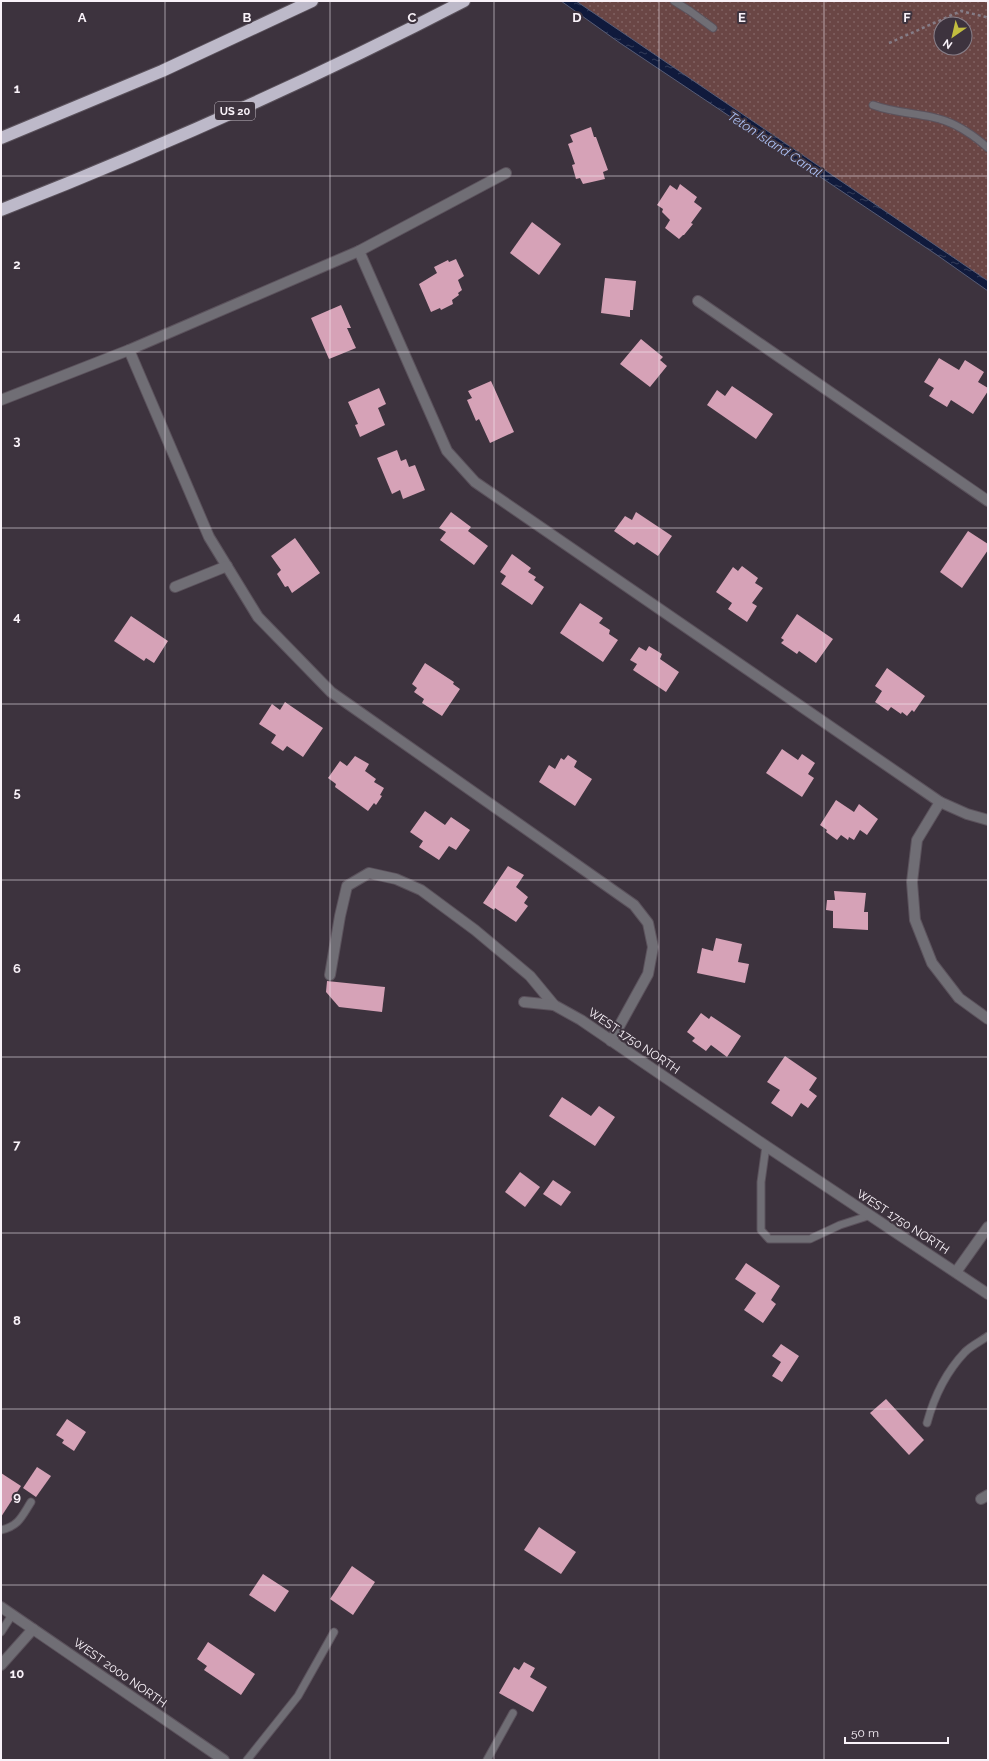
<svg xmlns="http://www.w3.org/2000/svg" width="989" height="1761" viewBox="0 0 989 1761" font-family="Raleway,sans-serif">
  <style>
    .grass { fill: url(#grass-dots); fill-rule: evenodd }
    .water { fill: url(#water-ripples); stroke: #565b75 }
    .building { fill: #d6a2b7 }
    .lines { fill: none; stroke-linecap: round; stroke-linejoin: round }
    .service-casing { stroke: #5b525c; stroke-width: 9 }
    .minor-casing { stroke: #5b525c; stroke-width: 12 }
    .motorway-casing { stroke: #5b525c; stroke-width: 14 }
    .path { stroke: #857c86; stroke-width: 2.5; stroke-dasharray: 3 3; stroke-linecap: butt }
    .service { stroke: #706e75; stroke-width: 7 }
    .minor { stroke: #706e75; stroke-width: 10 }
    .motorway { stroke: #bdb9c9; stroke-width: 12 }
    .grid { fill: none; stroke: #f9f2f9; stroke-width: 1; stroke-opacity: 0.55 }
    .labels { text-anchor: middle; stroke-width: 4; stroke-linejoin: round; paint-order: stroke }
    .shield { fill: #3d333e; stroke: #c1b9c1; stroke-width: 1 }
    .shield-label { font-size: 11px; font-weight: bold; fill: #f9f2f9 }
    .street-label { font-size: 12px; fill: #f9f2f9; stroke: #3d333e }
    .water-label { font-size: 13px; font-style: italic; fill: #acc0f4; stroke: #3d333e }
    .grid-label { font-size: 13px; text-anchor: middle; font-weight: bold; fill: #f9f2f9; stroke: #3d333e; stroke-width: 4; stroke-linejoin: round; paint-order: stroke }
  </style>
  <defs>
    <pattern id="grass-dots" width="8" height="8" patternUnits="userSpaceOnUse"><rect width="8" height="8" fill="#6a4645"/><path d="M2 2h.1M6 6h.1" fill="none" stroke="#806161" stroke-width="1.8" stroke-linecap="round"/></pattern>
    <pattern id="water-ripples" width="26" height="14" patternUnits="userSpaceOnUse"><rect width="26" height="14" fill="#101a3c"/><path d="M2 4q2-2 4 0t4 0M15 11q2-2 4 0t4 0" fill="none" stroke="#343c59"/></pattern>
  </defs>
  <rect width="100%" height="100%" fill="#3d333e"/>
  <path class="grass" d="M561,1H988V288ZM941,24H965V48H941Z"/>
  <path class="water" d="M561,1H576L988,281V291L937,255L620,43Z"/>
  <g class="building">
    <path d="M591,127L594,137H596L608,170L603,172L605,179L583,184L580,178L576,179L572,165L575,164L568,144L573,142L570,135Z"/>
    <path d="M680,184L697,197L694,202L702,208L691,223L693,224L684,235H683L679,239L665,228L670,220L662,212L663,209L657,205L670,185L677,190Z"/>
    <path d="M532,222L561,244L539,275L510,253Z"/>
    <path d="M456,259L464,276L458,280L462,290L458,293L459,295L452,300L453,304L441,310L440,308L431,312L419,284L437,273L434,267L448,260L449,262Z"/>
    <path d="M605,278L636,281L633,310H630V317L601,313Z"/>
    <path d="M341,305L351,328H347L356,348L329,359L311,318Z"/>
    <path d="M641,339L663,357L660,360L667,366L650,387L620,364Z"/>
    <path d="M939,358L959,370L965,360L984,372L978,382L988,388V391L973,414L951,400L947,407L929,396L934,388L924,382Z"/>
    <path d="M491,381L514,432L490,443L479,419L476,421L467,400L472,398L468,391Z"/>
    <path d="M732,386L773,414L756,439L707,405L717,390L725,396Z"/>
    <path d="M379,388L386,404L378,408L385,425L360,437L355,425L358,424L348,402Z"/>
    <path d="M397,450L401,461L406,459L409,467L415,465L425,490L403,499L400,490L392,494L377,458Z"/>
    <path d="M451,512L471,527L468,531L488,546L474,565L440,540L446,532L439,528Z"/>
    <path d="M636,512L672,536L658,556L637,542L634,545L614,531L625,516L632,520Z"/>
    <path d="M968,531L988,544V550L962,588L940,572Z"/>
    <path d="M295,538L320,573L292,593L288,586L285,587L277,574L281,570L271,556Z"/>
    <path d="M512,554L531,568L528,572L536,577L534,580L544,587L532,605L501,584L506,576L500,572Z"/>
    <path d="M742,566L758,578L755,583L763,588L752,603L757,606L747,622L728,609L732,603L716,592L733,567L738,571Z"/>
    <path d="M580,603L603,618L599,623L610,630L609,634L618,640L603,662L560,633Z"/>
    <path d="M797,614L833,639L816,663L799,651L797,654L781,643L784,640L781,638Z"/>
    <path d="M131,616L168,641L154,663L146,658L144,661L114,641Z"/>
    <path d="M649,646L662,654L660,659L679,672L666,692L633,670L637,664L630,660L639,647L646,651Z"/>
    <path d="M425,663L454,682L453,684L460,689L442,716L422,703L424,699L414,692L417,688L412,684Z"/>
    <path d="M887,668L925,696L914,712L912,710L907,716L902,712L901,714L891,707L888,711L875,702L882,691L875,686Z"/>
    <path d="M285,702L323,728L303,757L287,746L283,751L271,743L276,735L259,724L272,704L280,710Z"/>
    <path d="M782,749L798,760L802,754L815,763L808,774L814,778L802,797L766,773Z"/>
    <path d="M568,755L577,761L574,767L592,779L575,806L539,782L549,765L555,769L561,758L564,760Z"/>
    <path d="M355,756L369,764L365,771L376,779L374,782L384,788L380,795L382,796L376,805L374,803L368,811L335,787L336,784L328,778L340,761L347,766Z"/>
    <path d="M836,800L854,812L859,804L878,819L867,835L860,830L854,840L849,837L848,840L841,835L837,840L826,832L827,830L820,825Z"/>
    <path d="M425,811L445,825L451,817L470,830L456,850L449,846L439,860L419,847L423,841L410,832Z"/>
    <path d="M508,866L524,875L516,887L528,897L524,903L528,906L516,922L495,908L494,910L483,903Z"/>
    <path d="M834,891L866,893L864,912H868V930L833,928V911L826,910L827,900H835Z"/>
    <path d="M716,938L742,944L738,962L749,964L745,983L697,973L702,948L713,951Z"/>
    <path d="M327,981L385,987L382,1012L339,1007L326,992Z"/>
    <path d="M701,1013L709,1019L711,1016L741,1036L727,1057L711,1045L706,1051L692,1041L695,1038L687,1032Z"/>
    <path d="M785,1056L817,1078L809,1090L817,1096L808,1108L801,1103L792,1117L771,1103L780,1090L767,1082Z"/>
    <path d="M562,1097L591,1116L599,1106L615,1117L595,1146L549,1116Z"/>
    <path d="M520,1172L540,1187L525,1207L505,1192Z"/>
    <path d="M553,1180L571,1192L561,1206L543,1194Z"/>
    <path d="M746,1263L780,1286L771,1300L776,1304L763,1323L744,1310L756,1293L735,1279Z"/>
    <path d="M781,1344L799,1356L782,1382L772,1376L781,1362L772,1356Z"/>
    <path d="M886,1399L924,1440L909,1455L870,1413Z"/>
    <path d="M67,1419L86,1432L74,1451L62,1443L64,1440L56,1435Z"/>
    <path d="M37,1467L51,1476L36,1497L23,1488Z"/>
    <path d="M1,1473L21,1486L1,1517Z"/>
    <path d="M539,1527L576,1552L561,1574L524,1550Z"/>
    <path d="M352,1566L375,1582L353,1615L330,1599Z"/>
    <path d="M263,1574L289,1591L275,1612L249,1595Z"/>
    <path d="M208,1642L255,1674L241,1695L204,1670L207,1666L197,1659Z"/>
    <path d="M524,1662L535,1668L530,1677L547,1687L533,1712L499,1693L514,1667L519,1670Z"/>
  </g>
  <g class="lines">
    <defs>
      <g id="service">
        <path d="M674,1L690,11L713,28"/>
        <path d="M873,105C899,115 930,112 955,125C967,131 978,139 988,148"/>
        <path d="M766,1146L761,1182V1230L769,1239H810L840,1225L871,1215"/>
        <path d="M927,1423C934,1397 946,1372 965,1352C971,1346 981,1341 988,1336"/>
        <path d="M1,1530C19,1526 22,1516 31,1502"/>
        <path d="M1,1632L12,1615"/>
        <path d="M247,1760L298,1696L334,1632"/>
        <path d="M487,1760L513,1713"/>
      </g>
      <g id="minor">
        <path d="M359,251L447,451L475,482L940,802L967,814L988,820"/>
        <path d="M698,301L988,501"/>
        <path d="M129,350L209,537L258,617L331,692L634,905L648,923L653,947L648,974L611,1041"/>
        <path d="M1,400L129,350L359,251L506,173"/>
        <path d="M175,587L227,566"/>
        <path d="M940,802L917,840L912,882L915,920L932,963L959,998L988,1019"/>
        <path d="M330,975L340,916L347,886L369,873L396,879L421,890L475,930L530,976L554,1005L581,1020L766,1146L988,1294"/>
        <path d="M524,1002L554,1005"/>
        <path d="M956,1272L988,1227"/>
        <path d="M981,1499L988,1495"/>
        <path d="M1,1607L224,1760"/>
        <path d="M1,1665L33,1629"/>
      </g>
      <g id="motorway">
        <path d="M1,138L162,71L312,1"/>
        <path d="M1,210C158,148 314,79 464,1"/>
      </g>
    </defs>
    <use href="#service" class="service-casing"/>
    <use href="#minor" class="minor-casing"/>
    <use href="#motorway" class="motorway-casing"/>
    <path class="path" d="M889,43L961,11L986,17L988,21"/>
    <use href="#service" class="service"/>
    <use href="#minor" class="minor"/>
    <use href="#motorway" class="motorway"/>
  </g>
  <path class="grid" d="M165,1V1760M330,1V1760M494,1V1760M659,1V1760M824,1V1760M1,176H988M1,352H988M1,528H988M1,704H988M1,880H988M1,1057H988M1,1233H988M1,1409H988M1,1585H988"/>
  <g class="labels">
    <rect class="shield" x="215" y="102" width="40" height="18" rx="3"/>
    <g class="shield-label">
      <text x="235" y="115">US 20</text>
    </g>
    <g class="street-label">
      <text transform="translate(634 1041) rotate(34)" y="4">WEST 1750 NORTH</text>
      <text transform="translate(903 1222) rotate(33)" y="4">WEST 1750 NORTH</text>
      <text transform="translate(120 1673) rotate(35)" y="4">WEST 2000 NORTH</text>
    </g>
    <g class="water-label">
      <text transform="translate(775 144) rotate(33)" y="5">Teton Island Canal</text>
    </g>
  </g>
  <g class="grid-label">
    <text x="82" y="22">A</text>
    <text x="247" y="22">B</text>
    <text x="412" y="22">C</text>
    <text x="577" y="22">D</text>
    <text x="742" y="22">E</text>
    <text x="907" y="22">F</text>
    <text x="17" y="93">1</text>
    <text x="17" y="269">2</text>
    <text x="17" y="445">3</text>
    <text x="17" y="621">4</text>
    <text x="17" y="797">5</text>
    <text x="17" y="973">6</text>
    <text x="17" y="1149">7</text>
    <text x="17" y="1325">8</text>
    <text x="17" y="1501">9</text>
    <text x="17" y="1678">10</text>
  </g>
  <rect width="989" height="1761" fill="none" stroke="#f9f2f9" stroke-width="4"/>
  <g transform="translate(953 36) rotate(214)"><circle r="19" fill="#3d333e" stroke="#887f89"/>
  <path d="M0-3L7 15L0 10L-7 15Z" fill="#c2bd3f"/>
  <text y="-6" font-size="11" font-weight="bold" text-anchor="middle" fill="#f9f2f9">N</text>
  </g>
  <path d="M845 1737v6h103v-6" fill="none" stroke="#f9f2f9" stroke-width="2"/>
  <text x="851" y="1737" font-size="12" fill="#f9f2f9" stroke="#3d333e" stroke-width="3" paint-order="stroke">50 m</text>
</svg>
